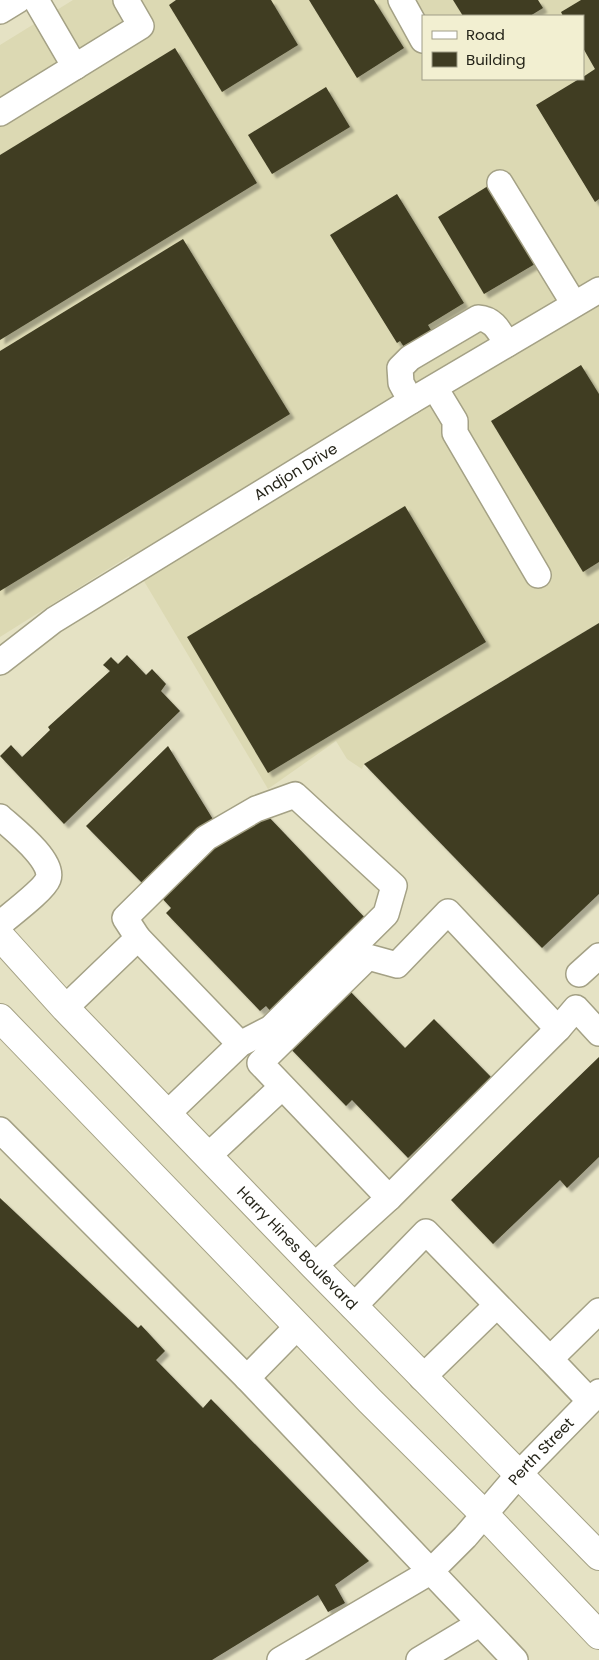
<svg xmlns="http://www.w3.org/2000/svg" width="599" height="1660" viewBox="0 0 599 1660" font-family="Poppins,sans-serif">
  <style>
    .built { fill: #dcd9b3; fill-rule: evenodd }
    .building { fill: #3f3c23; filter: url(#shadow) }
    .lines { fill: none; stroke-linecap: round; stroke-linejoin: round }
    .minor-casing { stroke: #a4a185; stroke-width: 28 }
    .major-casing { stroke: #a4a185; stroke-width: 30 }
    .minor { stroke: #fff; stroke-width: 25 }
    .major { stroke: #fff; stroke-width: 28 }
    .labels { text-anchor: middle; stroke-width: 5; stroke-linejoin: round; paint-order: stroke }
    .street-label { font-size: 15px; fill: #26251a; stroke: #f2efd1 }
  </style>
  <defs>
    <filter id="shadow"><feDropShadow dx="4.5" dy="4.5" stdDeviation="1" flood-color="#0004"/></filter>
  </defs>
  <rect width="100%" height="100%" fill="#e5e2c4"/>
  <path class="built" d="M73,0H599V623L364,764L362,769L347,759L336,741L268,789L129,556L0,637V45ZM423,16H583V79H423Z"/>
  <g class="building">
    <path d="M176,0H271L298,45L222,92L169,5Z"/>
    <path d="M309,0H374L404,48L357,78Z"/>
    <path d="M453,0H538L543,8L530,16H463Z"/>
    <path d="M581,0H599V199L595,202L536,105L579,79H583V77L595,69L583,48V16H563L561,12Z"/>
    <path d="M175,48L257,183L0,340V155Z"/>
    <path d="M326,87L350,127L272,174L248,135Z"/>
    <path d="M488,186L535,264L484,294L438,217Z"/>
    <path d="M397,194L464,303L428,325L431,330L404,347L400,341L397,343L330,235Z"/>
    <path d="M183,239L290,414L0,591V351Z"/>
    <path d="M581,365L599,394V562L583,572L491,421Z"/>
    <path d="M405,506L486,642L268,773L187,637Z"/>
    <path d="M599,623V894L542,948L364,764Z"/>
    <path d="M127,655L146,675L152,669L166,684L161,691L180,711L64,824L0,756L11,745L22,757L50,730L48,727L110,671L103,665L111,657L118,664Z"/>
    <path d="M168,746L214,821L186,841L181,845L183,847L144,885L86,826Z"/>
    <path d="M266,814L369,922L273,1014L266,1006L260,1011L166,913L171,908L159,895L211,845Z"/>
    <path d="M346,987L405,1048L434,1019L491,1077L408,1158L352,1100L346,1106L287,1045Z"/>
    <path d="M599,1057V1157L567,1188L560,1180L493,1244L451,1200Z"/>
    <path d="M0,1198L138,1328L141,1325L165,1351L156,1360L203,1408L211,1399L369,1561L335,1585L345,1603L328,1612L318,1595L212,1660H0Z"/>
  </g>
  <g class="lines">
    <defs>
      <g id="minor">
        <path d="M36,0L75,67"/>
        <path d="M401,0L423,40"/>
        <path d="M0,11L18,0"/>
        <path d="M0,113L141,26L126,0"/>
        <path d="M500,183L574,304"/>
        <path d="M435,388L455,421V433L538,575"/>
        <path d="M411,401L401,383L400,368L410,358L478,318C494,319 499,331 507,344"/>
        <path id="s1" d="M0,662L54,620L411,401L599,290"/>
        <path d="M0,817C12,828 55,861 48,879C44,890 10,915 0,924"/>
        <path d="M579,974L599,956"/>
        <path d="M65,1008L138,938"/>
        <path d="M167,1114L240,1044L271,1028L386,914L394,886L295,795L256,809L206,838L125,918L138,938L240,1044"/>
        <path d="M0,1130L247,1378L515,1660"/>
        <path d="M208,1156L282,1087"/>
        <path d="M389,1198L260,1063L368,957L397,965L448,912L558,1029"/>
        <path d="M314,1266L389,1198L558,1029L576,1008L599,1033"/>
        <path d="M353,1307L426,1232L550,1359"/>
        <path d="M247,1378L298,1326"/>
        <path d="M422,1378L496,1306"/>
        <path d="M590,1401L550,1359L599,1311"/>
        <path id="s2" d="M280,1660L430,1572L465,1537L519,1474L599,1392"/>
        <path d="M419,1660L479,1624"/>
      </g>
      <g id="major">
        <path id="s3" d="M0,936L65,1008L314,1266L599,1556"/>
        <path d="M0,1018L370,1401L484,1514L599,1635"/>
      </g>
    </defs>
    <use href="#minor" class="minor-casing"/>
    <use href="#major" class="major-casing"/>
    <use href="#minor" class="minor"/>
    <use href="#major" class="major"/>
  </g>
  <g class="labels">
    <g class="street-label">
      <text dy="5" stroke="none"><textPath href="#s1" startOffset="352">Andjon Drive</textPath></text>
      <text dy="5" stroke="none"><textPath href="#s3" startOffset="431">Harry Hines Boulevard</textPath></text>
      <text dy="5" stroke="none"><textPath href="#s2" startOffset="338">Perth Street</textPath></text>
    </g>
  </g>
  <rect x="422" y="15" width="162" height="65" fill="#f2efd1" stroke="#a09e88"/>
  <rect x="432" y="31" width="25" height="8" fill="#ffffff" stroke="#a09e88"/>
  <text x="466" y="40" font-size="15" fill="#26251a">Road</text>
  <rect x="432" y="52" width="25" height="15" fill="#3f3c23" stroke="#a09e88"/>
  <text x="466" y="65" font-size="15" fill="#26251a">Building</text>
</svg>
